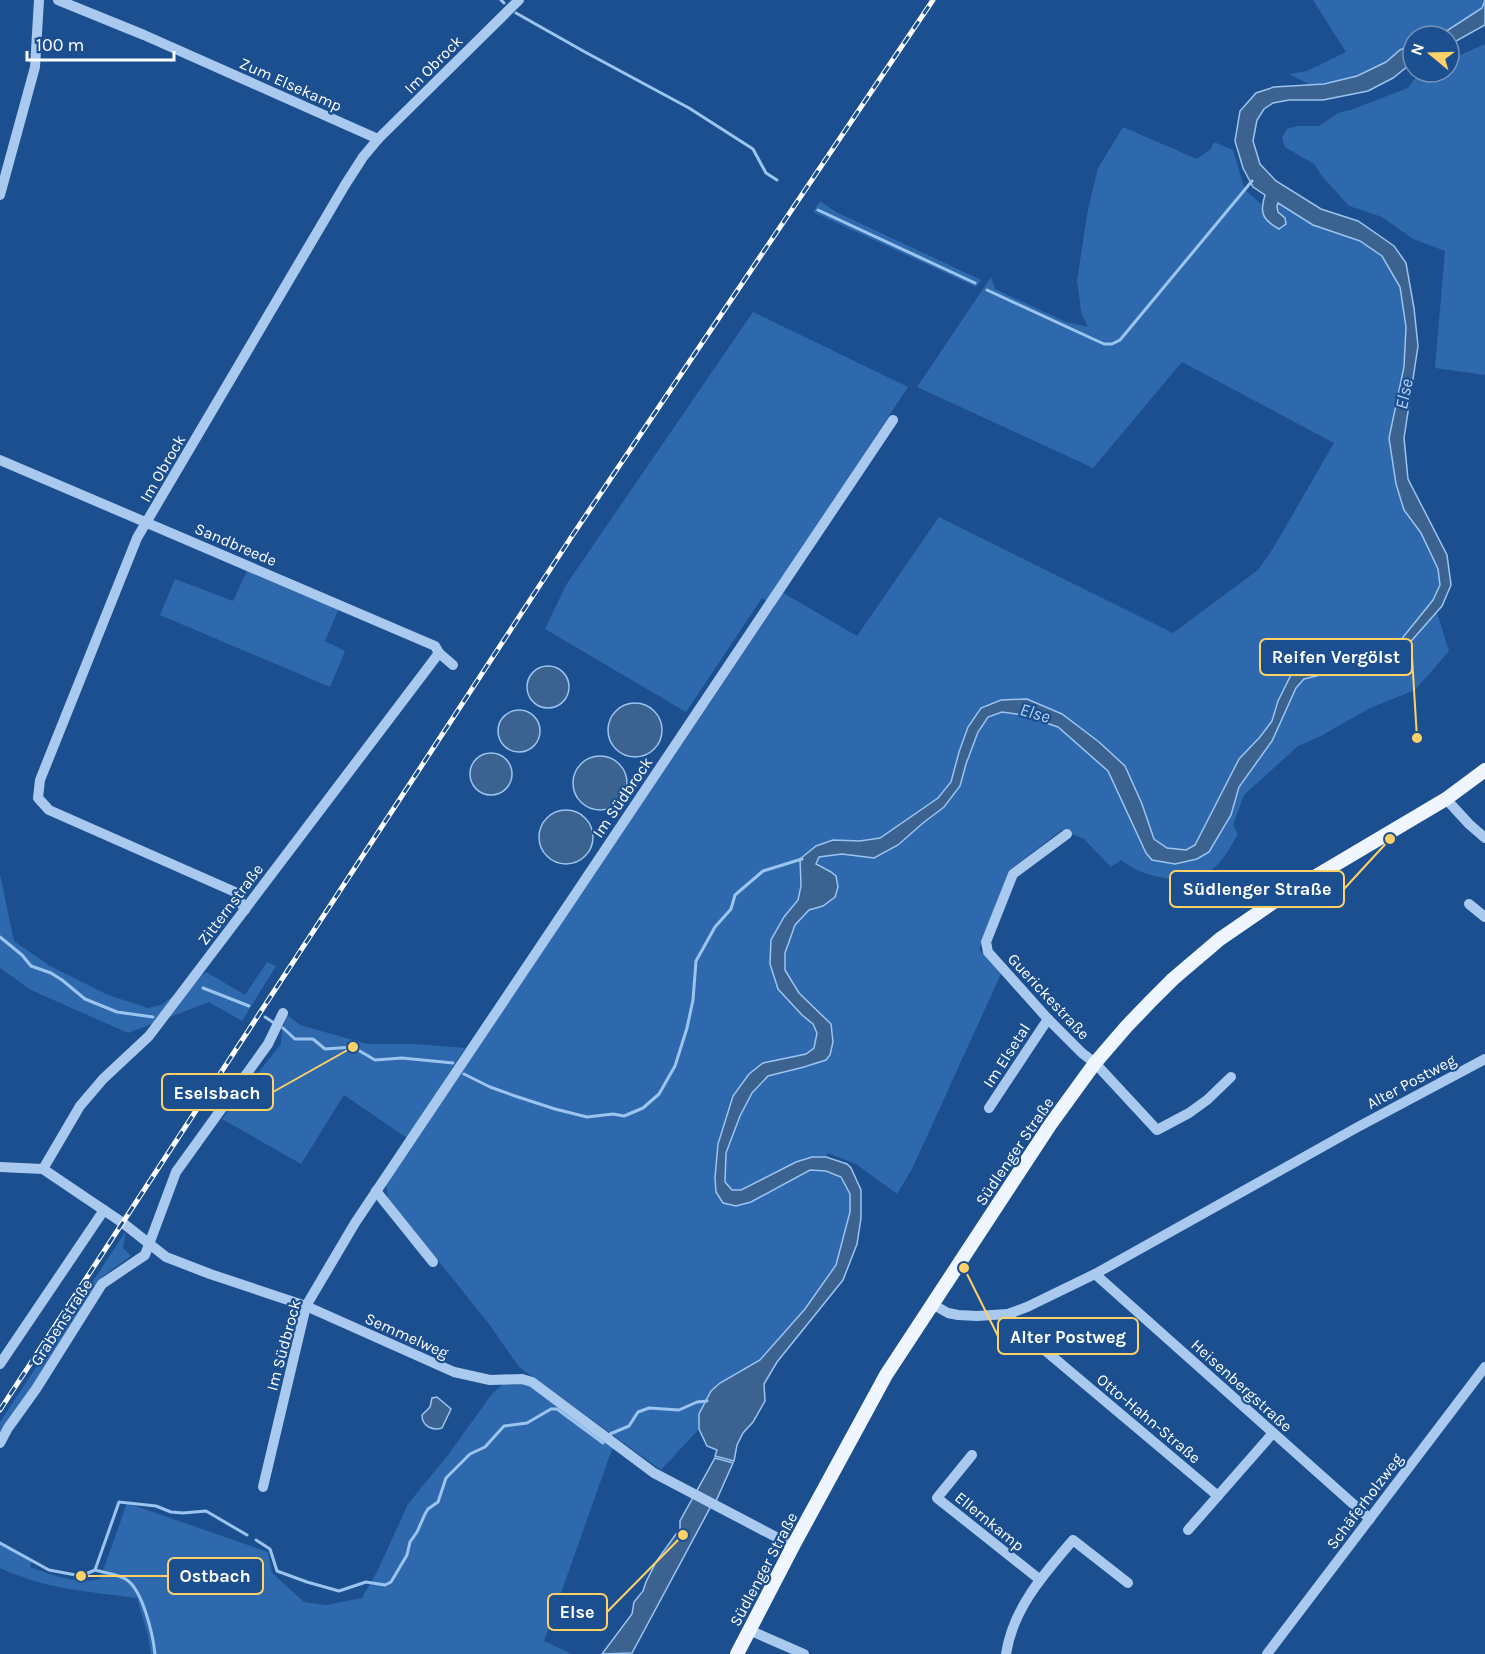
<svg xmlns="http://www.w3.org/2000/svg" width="1485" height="1654" viewBox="0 0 1485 1654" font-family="Karla,sans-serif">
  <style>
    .green { fill: #2e69ad }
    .water { fill: #3c6290; stroke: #9cc4f0; stroke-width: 1.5 }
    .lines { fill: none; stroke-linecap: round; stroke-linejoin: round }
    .stream { stroke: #9cc4f0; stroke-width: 3 }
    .minor { stroke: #a9c9ee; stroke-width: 10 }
    .major { stroke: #f0f6ff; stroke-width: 14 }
    .rail-casing { stroke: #fff; stroke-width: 5 }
    .rail { stroke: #1b4f8f; stroke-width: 3; stroke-dasharray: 9; stroke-linecap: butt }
    .labels { text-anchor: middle; stroke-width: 4.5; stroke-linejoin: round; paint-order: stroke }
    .street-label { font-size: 16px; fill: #fff; stroke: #1b4f8f }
    .water-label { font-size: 18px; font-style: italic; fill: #b5d3f5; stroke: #1b4f8f }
    .leader { fill: none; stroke: #ffd166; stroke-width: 2 }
    .callout-dot { fill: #ffd166; stroke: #1b4f8f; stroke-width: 2 }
    .callout { fill: #1b4f8f; stroke: #ffd166; stroke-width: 2 }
    .callout-label { font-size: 18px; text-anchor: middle; font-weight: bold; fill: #fff }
  </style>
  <rect width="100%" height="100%" fill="#1b4f8f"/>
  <g class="green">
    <path d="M1313,0H1485L1482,7L1445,32L1434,36H1413V44L1400,50L1386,62L1357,76L1324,84L1311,85L1289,74L1307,71L1346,52Z"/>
    <path d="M1485,44V375L1435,368L1445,251L1413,239L1382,217L1349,206L1322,176L1314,164L1285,147L1282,138L1287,129L1297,126H1319L1338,113L1350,110L1408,88L1416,77L1425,72H1449L1456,57Z"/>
    <path d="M1123,127L1197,159L1211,149L1214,142L1233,150L1245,190L1262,205L1263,215L1285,218L1278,212L1277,206L1278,203L1313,225L1360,241L1382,256L1400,287L1406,327L1404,367L1389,438L1396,484L1404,510L1421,533L1438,569L1440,585L1433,600L1449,651L1415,690L1370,708L1321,736L1298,746L1244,795L1233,825L1238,834C1230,847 1223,863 1209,871C1183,886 1143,878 1121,860L1111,867L1084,839L1062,830L1009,870L979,949L1001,974L912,1169L897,1194L856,1164L828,1153L826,1157L841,1177L850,1194V1212L836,1265L805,1309L760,1360L720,1383L711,1391L699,1414V1429L661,1470L519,1367L489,1324L388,1198L386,1184L775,606L762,598L686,712L545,629L566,585L753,312L908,387L775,588L857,636L939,517L1173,633L1258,570L1272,550L1334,443L1182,362L1093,468L917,387L991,277L995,289L1066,322L1088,327L1081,312L1077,280L1088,209L1098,168Z"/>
    <path d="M820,201L836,212L981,280L976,287L813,212Z"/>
    <path d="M248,569L339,608L325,641L345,651L330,687L160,615L175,579L233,601Z"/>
    <path d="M0,874L14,941L50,966L108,995L148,1008L161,1005L206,972L245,995L267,962L276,966L242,1021L209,1002L128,1033L31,990L0,968Z"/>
    <path d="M287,1015L300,1025L367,1044H416L465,1048L407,1138L344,1095L301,1164L222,1119L281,1044L282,1031Z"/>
    <path d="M126,1231L123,1248L131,1256L103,1276L0,1439V1422Z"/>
    <path d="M518,1382L533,1387L614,1448L611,1452L544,1641L572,1654H151L148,1636L137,1598C91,1592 43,1589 0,1568V1541L32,1559L30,1567C52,1575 78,1585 100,1579L127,1503L268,1552L272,1573L304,1602L326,1605L362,1598L377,1572L408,1504L448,1455L492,1394L504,1383Z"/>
  </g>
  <g class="water">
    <path d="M1485,0V25L1449,45V36H1434L1445,32L1482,8Z"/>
    <path d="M1413,44V62L1393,78L1368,91L1323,100H1289L1273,103L1264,109L1257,120L1253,141L1260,164L1276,181L1321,209L1358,221L1394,246L1406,263L1414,308L1418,346L1404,438L1408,479L1447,555L1451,585L1442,606L1397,657L1363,671L1324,674L1304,679L1296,688L1272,741L1239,787L1231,815L1209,852L1197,859L1175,864L1152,860L1146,853L1108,771L1058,727L1023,715L1002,712L988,717L978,732L966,764L960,786L944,807L923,823L898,845L874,858L842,854L819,857L816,864L831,872L836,876L838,887L835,897L823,906L809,910L795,925L785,953V970L799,993L831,1024L833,1042L830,1055L826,1060L804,1067L768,1076L752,1093L740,1116L726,1153L725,1182L732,1190H741L796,1162L812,1157H826L847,1164L851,1168L861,1190V1218L857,1244L843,1280L777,1362L764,1384L765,1401L753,1422L743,1433L737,1445L734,1461L715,1456L717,1450L707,1446L699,1429V1414L711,1391L720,1383L760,1360L805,1309L836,1265L850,1212V1194L841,1177L826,1171L810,1170L751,1202L736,1206L723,1203L716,1192L715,1178L718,1144L733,1096L749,1074L763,1063L806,1054L814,1048L817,1033L813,1024L802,1015L778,989L770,964L771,940L784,917L798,900L801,886L800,859L816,846L833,840L860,841L880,838L938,798L951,782L959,752L968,727L981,708L1001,700L1027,699L1062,714L1099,742L1125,766L1142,804L1154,839L1167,848L1186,850L1195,845L1239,759L1260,737L1272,721L1278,701L1292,673L1304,663L1344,661L1369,657L1386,650L1400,641L1433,600L1440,585L1438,569L1421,533L1404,510L1396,484L1389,438L1404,367L1406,327L1400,287L1382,256L1360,241L1313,225L1278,203L1277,206L1278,212L1285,218L1286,224L1279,229C1263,220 1259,213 1265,195L1253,187L1243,168L1235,141L1240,111L1256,93L1274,87L1324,84L1357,76L1386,62L1400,50Z"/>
    <circle cx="548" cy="687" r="21"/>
    <circle cx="635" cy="730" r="27"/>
    <circle cx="519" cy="731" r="21"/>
    <circle cx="491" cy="774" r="21"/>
    <circle cx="600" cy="783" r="27"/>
    <circle cx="566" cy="837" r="27"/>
    <path d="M437,1397L451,1409L442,1428C432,1431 422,1426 422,1415L430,1407L432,1398Z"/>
    <path d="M715,1458L733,1463L716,1501L710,1508L632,1653L602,1654L632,1614L634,1602L643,1591L646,1582L656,1562L676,1534L680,1531V1521Z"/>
  </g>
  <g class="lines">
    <g class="stream">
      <path d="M501,0L504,3"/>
      <path d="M516,13L585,52L689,108L753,149L766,173L777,180"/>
      <path d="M818,210L975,283"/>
      <path d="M987,290L1104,344H1112L1120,340L1252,181"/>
      <path d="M0,937L22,955L31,966L51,973L62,980L85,999L117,1012L153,1017"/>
      <path d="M203,988L249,1006"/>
      <path d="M265,1017L274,1023"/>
      <path d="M283,1028L295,1039H313L325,1049L353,1047L375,1060L402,1058L453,1063"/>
      <path d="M464,1074L490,1087L515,1096L555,1109L587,1117L613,1114L624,1116L643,1108L659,1094L675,1066L687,1028L693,1000L696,961L715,927L731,909L735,895L763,871L802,859"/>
      <path d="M610,1434L629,1426L638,1412L649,1408L679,1410L697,1402L707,1401"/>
      <path d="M256,1540L270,1549L277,1571L307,1582L339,1591L366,1582L385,1585L391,1582L407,1555L410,1542L417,1532L425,1514L428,1509L438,1502L446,1478L470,1454L485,1447L504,1426L527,1423L551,1409H557L603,1443"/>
      <path d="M0,1543L49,1570L81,1576L95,1570C105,1573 119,1574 127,1580C143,1591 153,1635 155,1654"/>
      <path d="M95,1570L119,1502L156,1506L171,1512L183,1513L206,1511L247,1535"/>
    </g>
    <g class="minor">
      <path d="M58,0L144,35L378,139"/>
      <path d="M0,195L35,67L39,0"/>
      <path d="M0,460L435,646L439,653L453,665"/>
      <path d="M1446,799L1469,824L1485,838"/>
      <path d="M1067,834L1013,874L986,942L988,952L1048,1019L1082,1053L1095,1063L1157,1130L1189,1113L1207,1100L1231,1077"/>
      <path d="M1469,904L1485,917"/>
      <path d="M245,910L235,892L49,810L38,798L40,780L137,538L345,185L363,157L378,139L519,0"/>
      <path d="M989,1108L1048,1019"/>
      <path d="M0,1167L43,1169L123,1223L166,1257L210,1274L306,1306L454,1372L490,1380L522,1379L532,1382L654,1473L793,1546"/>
      <path d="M43,1169L80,1106L103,1079L149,1036L439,653"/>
      <path d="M376,1191L433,1262"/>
      <path d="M1095,1274L1370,1519"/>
      <path d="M932,1304L948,1313L958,1315L977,1316L1008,1314L1027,1307L1095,1274L1356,1128L1485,1059"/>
      <path d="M1008,1314L1015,1325L1218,1496"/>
      <path d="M0,1364L104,1210"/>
      <path d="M0,1443L8,1428L36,1389L102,1284L145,1255L176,1172L268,1044L283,1013"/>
      <path d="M972,1455L937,1498L1039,1579"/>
      <path d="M263,1487L306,1306L355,1223L893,420"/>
      <path d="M1188,1530L1273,1433"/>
      <path d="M749,1630L804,1654"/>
      <path d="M1006,1654C1013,1608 1044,1574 1073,1540L1128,1583"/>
      <path d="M1267,1654L1485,1367"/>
    </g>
    <path class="major" d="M737,1654L793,1546L886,1375L1050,1125L1095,1063L1126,1027L1150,1002L1173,979L1220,939L1284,895L1446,799L1485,770"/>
    <defs>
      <path id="rail" d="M0,1410L572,536L933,0"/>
    </defs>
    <use href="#rail" class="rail-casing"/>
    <use href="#rail" class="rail"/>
  </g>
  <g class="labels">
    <g class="street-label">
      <text transform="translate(433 64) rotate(-45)" y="6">Im Obrock</text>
      <text transform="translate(291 84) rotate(24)" y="6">Zum Elsekamp</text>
      <text transform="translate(162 468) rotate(-60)" y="6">Im Obrock</text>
      <text transform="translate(236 544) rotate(23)" y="6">Sandbreede</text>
      <text transform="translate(622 797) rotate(-56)" y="6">Im Südbrock</text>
      <text transform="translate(230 904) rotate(-53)" y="6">Zitternstraße</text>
      <text transform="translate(1049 996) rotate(47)" y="6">Guerickestraße</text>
      <text transform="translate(1006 1055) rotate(-57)" y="6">Im Elsetal</text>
      <text transform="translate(1411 1081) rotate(-28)" y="6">Alter Postweg</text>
      <text transform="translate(1014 1151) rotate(-56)" y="6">Südlenger Straße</text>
      <text transform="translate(61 1322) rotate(-57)" y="6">Grabenstraße</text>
      <text transform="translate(407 1335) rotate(24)" y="6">Semmelweg</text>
      <text transform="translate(283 1345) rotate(-75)" y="6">Im Südbrock</text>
      <text transform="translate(1242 1385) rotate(42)" y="6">Heisenbergstraße</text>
      <text transform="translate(1149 1418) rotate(40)" y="6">Otto-Hahn-Straße</text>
      <text transform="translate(1364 1501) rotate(-53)" y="6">Schäferholzweg</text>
      <text transform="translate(990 1521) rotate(39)" y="6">Ellernkamp</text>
      <text transform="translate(763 1569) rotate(-62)" y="6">Südlenger Straße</text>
    </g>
    <g class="water-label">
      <text transform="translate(1404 394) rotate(-78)" y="6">Else</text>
      <text transform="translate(1035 713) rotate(16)" y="6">Else</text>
    </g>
  </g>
  <path class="leader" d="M1417 738L1412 657M1390 839L1344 889M353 1047L273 1092M964 1268L998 1336M81 1576L168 1576M683 1535L607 1612"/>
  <g class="callout-dot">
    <circle cx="1417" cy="738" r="6"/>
    <circle cx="1390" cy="839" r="6"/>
    <circle cx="353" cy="1047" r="6"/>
    <circle cx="964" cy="1268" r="6"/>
    <circle cx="81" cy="1576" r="6"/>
    <circle cx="683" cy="1535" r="6"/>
  </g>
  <g class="callout">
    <rect x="1260" y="639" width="152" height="36" rx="6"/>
    <rect x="1170" y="871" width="174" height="36" rx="6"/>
    <rect x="162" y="1074" width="111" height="36" rx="6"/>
    <rect x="998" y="1318" width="140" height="36" rx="6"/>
    <rect x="168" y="1558" width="95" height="36" rx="6"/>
    <rect x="548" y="1594" width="59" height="36" rx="6"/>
  </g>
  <g class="callout-label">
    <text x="1336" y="663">Reifen Vergölst</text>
    <text x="1257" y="895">Südlenger Straße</text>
    <text x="217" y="1099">Eselsbach</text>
    <text x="1068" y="1343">Alter Postweg</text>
    <text x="215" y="1582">Ostbach</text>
    <text x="577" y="1618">Else</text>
  </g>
  <g transform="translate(1431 54) rotate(289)"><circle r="28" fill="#1b4f8f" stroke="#7695bc" stroke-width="1.5"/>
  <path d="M0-4.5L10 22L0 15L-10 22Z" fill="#ffd166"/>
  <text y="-9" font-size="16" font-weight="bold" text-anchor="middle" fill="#ffffff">N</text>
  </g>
  <path d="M27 51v9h147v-9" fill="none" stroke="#ffffff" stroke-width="3"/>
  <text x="36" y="51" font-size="18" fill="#ffffff" stroke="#1b4f8f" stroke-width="4.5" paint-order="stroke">100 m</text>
</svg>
